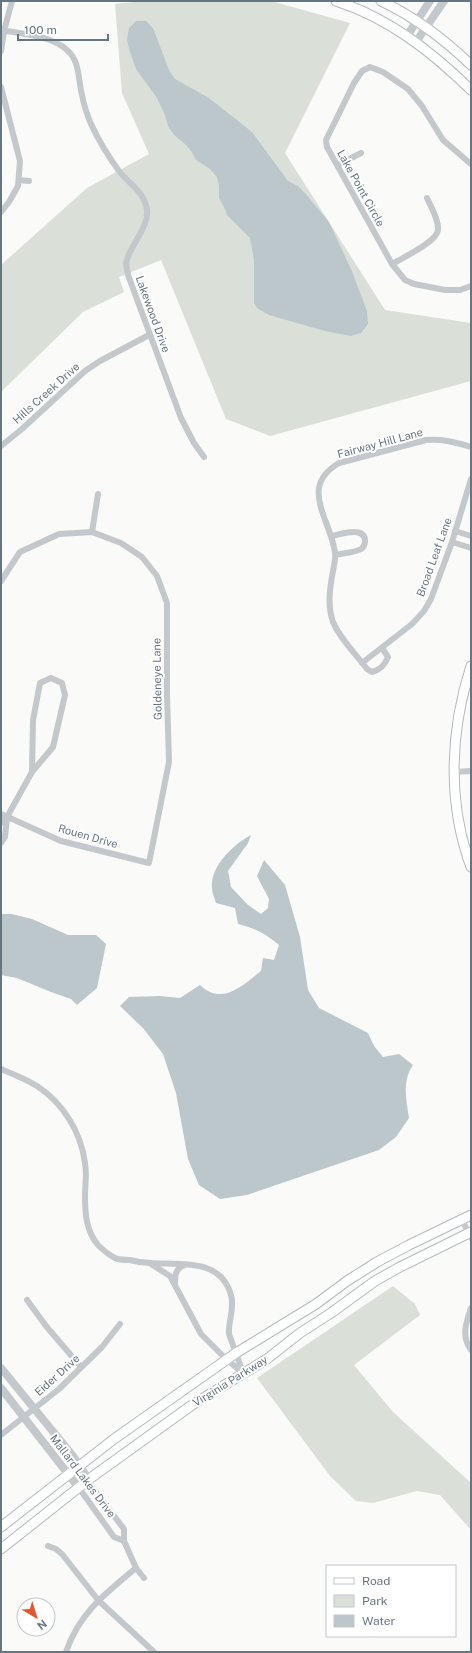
<svg xmlns="http://www.w3.org/2000/svg" width="472" height="1653" viewBox="0 0 472 1653" font-family="'Public Sans',sans-serif">
  <style>
    .green { fill: #dadfd7 }
    .water { fill: #bbc7cb }
    .lines { fill: none; stroke-linecap: round; stroke-linejoin: round }
    .secondary-casing { stroke: #b3babf; stroke-width: 11 }
    .minor { stroke: #c3c8cc; stroke-width: 6 }
    .tertiary { stroke: #c3c8cc; stroke-width: 8 }
    .secondary { stroke: #fff; stroke-width: 9 }
    .labels { text-anchor: middle; stroke-width: 4; stroke-linejoin: round; paint-order: stroke }
    .street-label { font-size: 11px; fill: #657683; stroke: #fff }
  </style>
  <rect width="100%" height="100%" fill="#fafaf8"/>
  <g class="green">
    <path d="M145,1H271L350,23L285,153L385,310L471,323V381L270,436L226,419L161,260L119,277L124,292L83,312L1,392V265L87,188L149,154L122,93L115,4Z"/>
    <path d="M393,1286L415,1304L420,1315L354,1365L393,1412L471,1483V1530L440,1495L417,1491L373,1503L356,1501L330,1476L257,1378Z"/>
  </g>
  <g class="water">
    <path d="M136,21H146L153,28L169,70L175,79L209,98L252,132L288,181L298,186L305,193L329,222L351,269L367,311L368,324L361,333L351,336L325,331L269,315L257,308L254,303V260L250,238L227,215L225,209L219,198V186L217,177L210,169L196,160L192,152L185,144L174,135L168,126L165,115L157,98L136,69L130,52L127,40L129,28Z"/>
    <path d="M251,835L248,843L228,871L231,887L248,905L261,914L268,908L269,899L257,876L264,860L285,885L300,937L308,990L319,1008L368,1033L374,1046L383,1057L399,1054L413,1065C402,1081 406,1099 409,1118L396,1137L379,1150L247,1195L220,1199L199,1185L188,1159L176,1093L163,1054L143,1028L120,1006L129,997L160,996L180,998L200,985C222,1006 242,986 261,971L263,958L274,960L279,945C266,934 255,928 238,924L235,908L216,903C215,899 212,893 212,888C210,866 234,844 251,835Z"/>
    <path d="M1,914H12L32,919L68,935H96L106,944L97,988L77,1005L71,999L51,992L17,978L1,975Z"/>
  </g>
  <g class="lines">
    <defs>
      <g id="secondary">
        <path d="M336,1C389,18 432,52 471,90"/>
        <path d="M381,1C415,17 444,39 471,65"/>
        <path d="M471,666C450,731 447,802 471,867"/>
        <path d="M1,1527L114,1439L236,1353L316,1304L347,1281L377,1262L409,1245L471,1215"/>
        <path d="M1,1549L92,1477L192,1405L267,1359L300,1333L331,1313L375,1281L398,1268L471,1232"/>
      </g>
    </defs>
    <use href="#secondary" class="secondary-casing"/>
    <g class="minor">
      <path d="M1,30C22,34 50,35 67,50C80,61 78,79 82,95C84,105 87,115 91,124C99,141 108,156 119,171C130,185 144,191 147,210C149,226 133,242 128,257L126,263L128,275L181,418L194,443L204,457"/>
      <path d="M1,51L4,31L12,1"/>
      <path d="M1,87L20,161L18,186L9,202L1,212"/>
      <path d="M471,164L443,140L422,106L408,89L383,72L370,67L362,71L354,83L326,140L327,147L392,264L405,280L414,284L445,290H460L471,286"/>
      <path d="M338,165L361,153"/>
      <path d="M19,180L29,181"/>
      <path d="M392,264C402,258 437,242 438,230C439,220 431,207 427,198"/>
      <path d="M1,446L22,429L85,371L100,361L149,335"/>
      <path d="M455,531L471,536"/>
      <path d="M92,532L98,494"/>
      <path d="M332,536C341,534 365,526 365,541C365,544 364,547 361,549C354,553 343,553 336,555"/>
      <path d="M452,542L471,548"/>
      <path d="M1,581L20,552L59,534L92,532L121,543L142,557L157,576L167,603V694L169,762L149,863L61,841L1,814"/>
      <path d="M382,648L388,657C385,665 380,670 372,672L367,669C356,654 340,639 333,622C327,605 330,587 333,571C334,565 336,558 335,553C333,532 316,508 319,488C321,476 329,469 339,463L426,440C443,439 455,442 471,447"/>
      <path d="M362,663L412,624L424,611L431,599L452,542L471,479"/>
      <path d="M454,772L471,771"/>
      <path d="M1,823L7,817L32,772L33,720L40,683L51,678L62,683L65,695L53,747L32,772"/>
      <path d="M1,843L5,837L7,817"/>
      <path d="M1,1069C13,1074 26,1079 37,1086C63,1103 81,1132 85,1163C87,1174 85,1185 85,1196C85,1213 86,1231 98,1245C103,1250 109,1255 115,1258C119,1260 125,1260 130,1260C137,1262 144,1263 151,1263C181,1265 221,1258 231,1295C235,1309 228,1321 229,1334L243,1373"/>
      <path d="M462,1220L471,1238"/>
      <path d="M151,1264L170,1276L201,1334L227,1360L242,1372"/>
      <path d="M175,1283C175,1274 176,1268 185,1265"/>
      <path d="M27,1300L46,1326L81,1367"/>
      <path d="M471,1308C466,1323 461,1336 471,1350"/>
      <path d="M1,1435L59,1389L102,1347L120,1324"/>
      <path d="M89,1480L92,1487L124,1529V1541L136,1568L144,1578"/>
      <path d="M79,1488L114,1537L124,1541"/>
      <path d="M48,1546L56,1549L62,1554L98,1600L154,1652"/>
      <path d="M66,1652C79,1613 106,1593 136,1568"/>
    </g>
    <g class="tertiary">
      <path d="M407,36L430,1"/>
      <path d="M416,42L444,1"/>
      <path d="M1,1368L73,1456L89,1480"/>
      <path d="M1,1388L79,1488"/>
    </g>
    <use href="#secondary" class="secondary"/>
  </g>
  <g class="labels">
    <g class="street-label">
      <text transform="translate(361 188) rotate(61)" y="4">Lake Point Circle</text>
      <text transform="translate(153 314) rotate(70)" y="4">Lakewood Drive</text>
      <text transform="translate(46 393) rotate(-42)" y="4">Hills Creek Drive</text>
      <text transform="translate(380 443) rotate(-15)" y="4">Fairway Hill Lane</text>
      <text transform="translate(434 557) rotate(-70)" y="4">Broad Leaf Lane</text>
      <text transform="translate(157 679) rotate(-91)" y="4">Goldeneye Lane</text>
      <text transform="translate(88 836) rotate(16)" y="4">Rouen Drive</text>
      <text transform="translate(57 1375) rotate(-42)" y="4">Eider Drive</text>
      <text transform="translate(230 1381) rotate(-32)" y="4">Virginia Parkway</text>
      <text transform="translate(83 1476) rotate(53)" y="4">Mallard Lakes Drive</text>
    </g>
  </g>
  <rect width="472" height="1653" fill="none" stroke="#657683" stroke-width="4"/>
  <rect x="326" y="1565" width="130" height="72" fill="#ffffff" stroke="#c1c8cd"/>
  <rect x="334" y="1578" width="20" height="6" fill="#ffffff" stroke="#c1c8cd"/>
  <text x="362" y="1585" font-size="12" fill="#657683">Road</text>
  <rect x="334" y="1595" width="20" height="12" fill="#dadfd7" stroke="#c1c8cd"/>
  <text x="362" y="1605" font-size="12" fill="#657683">Park</text>
  <rect x="334" y="1615" width="20" height="12" fill="#bbc7cb" stroke="#c1c8cd"/>
  <text x="362" y="1625" font-size="12" fill="#657683">Water</text>
  <g transform="translate(36 1617) rotate(142)"><circle r="19" fill="#ffffff" stroke="#c1c8cd"/>
  <path d="M0-3L7 15L0 10L-7 15Z" fill="#e4572e"/>
  <text y="-6" font-size="11" font-weight="bold" text-anchor="middle" fill="#657683">N</text>
  </g>
  <path d="M18 34v6h90v-6" fill="none" stroke="#657683" stroke-width="2"/>
  <text x="24" y="34" font-size="12" fill="#657683" stroke="#ffffff" stroke-width="3" paint-order="stroke">100 m</text>
</svg>
